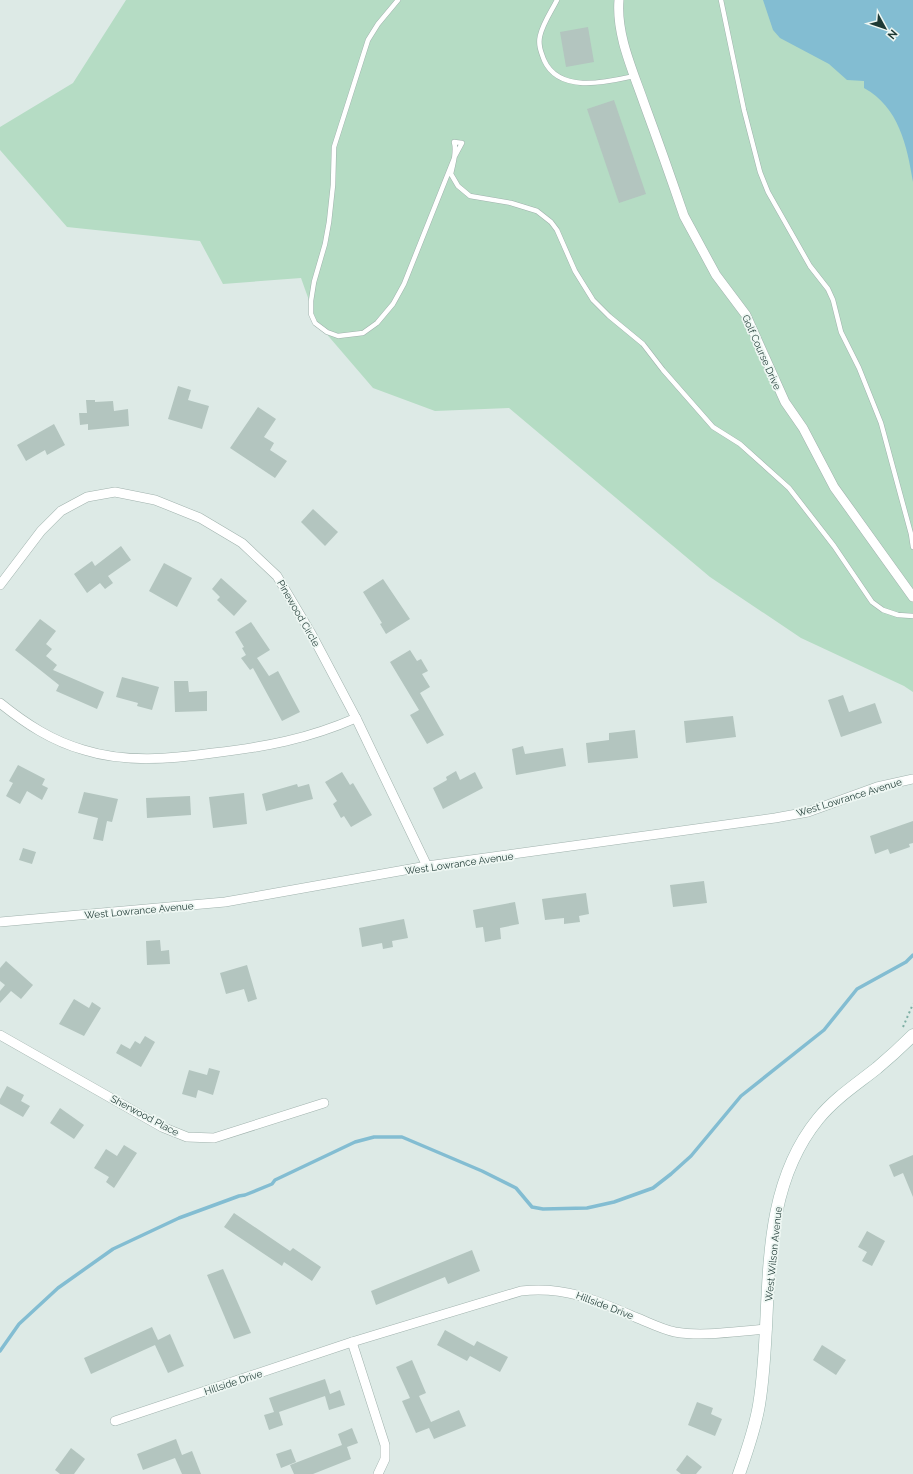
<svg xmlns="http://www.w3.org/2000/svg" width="913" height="1474" viewBox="0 0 913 1474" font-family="Raleway,sans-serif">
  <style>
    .green { fill: #b5dcc4 }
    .water { fill: #83bdd2 }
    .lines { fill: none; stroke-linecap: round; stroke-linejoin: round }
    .stream { stroke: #83bdd2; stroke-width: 3.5 }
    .building { fill: #b3c5bf }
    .lane-casing { stroke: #a0b2ad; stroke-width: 5.5 }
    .street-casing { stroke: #a0b2ad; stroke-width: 10 }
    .secondary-casing { stroke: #9cb6af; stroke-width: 13 }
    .path { stroke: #7dafa4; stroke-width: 2; stroke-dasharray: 2 3; stroke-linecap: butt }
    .lane { stroke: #fff; stroke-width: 4.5 }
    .street { stroke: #fff; stroke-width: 9 }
    .secondary { stroke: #fff; stroke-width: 12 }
    .labels { text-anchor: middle; stroke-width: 3.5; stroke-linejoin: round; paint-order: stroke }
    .street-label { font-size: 10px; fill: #1f3a35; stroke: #eef7f3 }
  </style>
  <rect width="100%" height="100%" fill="#ddeae6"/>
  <path class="green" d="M126,0H913V692L904,686L801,638L710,577L509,408L435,411L373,388L318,324L314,315L311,314V306L301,278L223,284L200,241L67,227L0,150V127L73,83Z"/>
  <path class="water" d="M763,0H913V182C907,146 899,107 864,88V81L847,80L829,64L780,38L773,30Z"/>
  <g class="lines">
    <path class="stream" d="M0,1351L19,1324L58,1288L113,1249L179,1218L239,1196L245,1195L272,1184L275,1180L355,1142L374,1137H402L482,1171L516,1188L532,1207L543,1209L587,1208L614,1202L653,1188L671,1174L691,1156L741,1096L824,1030L857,989L906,962L913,955"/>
  </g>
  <g class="building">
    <path d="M588,27L594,62L566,67L560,32Z"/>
    <path d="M614,100L646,194L619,203L587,109Z"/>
    <path d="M178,386L191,390L188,400L209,406L202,429L168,419Z"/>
    <path d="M86,400H95V402L113,401L114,411L128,409L129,426L88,430V424L80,425L79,413H87Z"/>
    <path d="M258,407L276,419L264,437L274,443L270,450L287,461L275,478L230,448Z"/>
    <path d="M54,424L65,445L47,455L45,450L26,461L17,445Z"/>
    <path d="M313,509L338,532L325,546L301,522Z"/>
    <path d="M121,546L131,560L108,576L113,583L105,589L100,583L87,593L74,574L92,561L95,566Z"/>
    <path d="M164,563L192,578L177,607L149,591Z"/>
    <path d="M221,578L247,601L234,616L217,600L220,597L212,589Z"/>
    <path d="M383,579L410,619L386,634L380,624L382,623L363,592Z"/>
    <path d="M40,619L56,631L46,644L52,649L46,656L57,665L53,670L104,692L97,709L56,691L59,685L15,650Z"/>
    <path d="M251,622L270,650L257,658L269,676L278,671L300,712L282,721L253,668L250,670L241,658L246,655L242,648L244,647L235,632Z"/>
    <path d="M410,650L417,661L421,659L428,671L422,674L430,687L420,693L444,735L427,744L410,715L419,710L390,662Z"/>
    <path d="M122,677L159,687L152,710L137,706L138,703L116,697Z"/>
    <path d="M174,681H188L189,692L207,691V711L175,712Z"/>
    <path d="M843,695L849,712L875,703L882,723L841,737L828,700Z"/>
    <path d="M733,716L736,737L686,743L684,721Z"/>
    <path d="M635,730L638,758L588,763L586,743L609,740V733Z"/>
    <path d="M523,746L525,754L563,748L566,766L516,775L512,749Z"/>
    <path d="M18,765L45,779L42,785L48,788L42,800L27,791L20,804L6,796L13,783L9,781Z"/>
    <path d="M456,771L460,780L475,772L483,788L443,809L433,788L447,780L446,777Z"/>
    <path d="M342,772L350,785L353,783L372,815L351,827L344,816L341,818L333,804L337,801L325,782Z"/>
    <path d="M297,784L298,787L309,784L313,799L266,811L262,794Z"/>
    <path d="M84,792L118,799L112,822L107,821L103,841L93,839L98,818L78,813Z"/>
    <path d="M244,793L247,824L213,828L209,797Z"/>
    <path d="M190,796L191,815L147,818L146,798Z"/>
    <path d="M913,821V843L909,844L910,847L890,854L888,849L875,854L870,836Z"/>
    <path d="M23,848L36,852L32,864L19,860Z"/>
    <path d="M704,881L707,903L673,907L670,885Z"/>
    <path d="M586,893L589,914L579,916L580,922L564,924V918L545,920L542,899Z"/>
    <path d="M515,902L519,924L500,928L501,939L485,942L483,927L476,928L473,910Z"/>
    <path d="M404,919L408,938L392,941L393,947L383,949L382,943L362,947L359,928Z"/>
    <path d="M160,940L161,951L169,950L170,964L147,965L146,941Z"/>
    <path d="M6,961L33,985L21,999L11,991L0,1003V991L5,985L0,981V968Z"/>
    <path d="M247,965L257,999L248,1002L244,989L226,994L220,973Z"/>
    <path d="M74,999L89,1008L92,1002L101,1008L84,1036L59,1024Z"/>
    <path d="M145,1036L155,1042L141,1067L116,1053L121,1044L130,1049L135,1041L140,1044Z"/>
    <path d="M209,1068L220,1071L213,1095L198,1090L196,1098L182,1094L189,1070L207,1075Z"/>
    <path d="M7,1086L24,1095L21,1101L30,1106L23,1117L0,1104V1099Z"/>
    <path d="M60,1108L84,1125L74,1139L50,1123Z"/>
    <path d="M124,1145L137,1153L114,1188L106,1182L109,1177L94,1168L106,1149L117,1156Z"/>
    <path d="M913,1155V1197L903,1173L894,1177L889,1165Z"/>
    <path d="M234,1213L290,1251L293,1248L321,1267L312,1281L284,1262L282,1266L224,1227Z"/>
    <path d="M867,1231L885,1241L872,1266L862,1261L867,1252L858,1247Z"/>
    <path d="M472,1250L480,1271L448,1284L445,1277L376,1305L371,1291Z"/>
    <path d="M223,1269L251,1333L234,1339L207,1275Z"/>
    <path d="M152,1327L158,1340L170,1334L184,1366L168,1373L155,1345L91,1374L84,1358Z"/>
    <path d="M445,1330L474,1346L477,1341L508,1357L500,1372L470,1356L467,1361L437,1345Z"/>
    <path d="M822,1345L846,1360L836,1375L813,1360Z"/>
    <path d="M412,1360L426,1393L419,1396L431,1422L459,1410L466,1426L434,1439L429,1428L416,1433L402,1401L410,1398L396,1367Z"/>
    <path d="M325,1379L330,1394L340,1390L345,1405L329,1410L325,1396L279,1412L283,1425L269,1430L264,1415L274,1412L269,1398Z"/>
    <path d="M697,1402L713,1408L711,1414L722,1419L715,1436L688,1425Z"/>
    <path d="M352,1428L358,1443L347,1447L351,1459L313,1474H294L290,1465L342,1445L338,1434Z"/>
    <path d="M176,1439L182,1455L192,1451L201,1474H182L175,1458L143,1470L137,1454Z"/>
    <path d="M71,1448L85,1459L74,1474H60L55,1470Z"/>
    <path d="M291,1449L296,1462L281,1468L276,1454Z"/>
    <path d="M687,1455L702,1467L696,1474H681L676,1470Z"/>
  </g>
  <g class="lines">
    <defs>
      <g id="lane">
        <path d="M398,0L378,24L368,40L334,147L333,185L329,222L325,244L314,282L311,301V314L315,323L327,332L338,336L363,333L377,323L393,304L404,284L455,156L462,143L454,142C457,152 453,164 451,174L458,186L470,196L511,203L537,211L551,222L557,230L575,271L593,300L609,316L643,344L663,370L713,427L740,444L789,488L834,546L872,602L883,610L898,615L913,616"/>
        <path d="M557,0C551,12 543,23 540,36C538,45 541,52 544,60C559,94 607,82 634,76"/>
        <path d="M721,0L744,110L760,172L768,192L810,266L828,289L833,300L841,332L859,368L881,423L911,534L913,547"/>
      </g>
      <g id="street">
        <path d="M619,0C616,35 633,71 644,103C658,141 671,178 684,216L716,275L746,315L785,402L803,428L834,487L913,597"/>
        <path d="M0,585L41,531L61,511L87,497L115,492L155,500L200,518L242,543L277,576L312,635L356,718C308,739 265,747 213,753C171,759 125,763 84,750C52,741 26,724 0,703"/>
        <path d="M356,718L427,866"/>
        <path d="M0,922L225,902L427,866L775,818L808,812L877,787L913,779"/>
        <path d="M0,1035L162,1127L187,1137L214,1138L324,1103"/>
        <path d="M352,1342L385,1445V1459L378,1474"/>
        <path d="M115,1421L352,1342L521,1291C565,1286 596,1300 635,1317C648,1322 661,1329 675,1332C703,1337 738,1331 767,1329"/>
      </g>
      <path id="secondary" d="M739,1474C747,1451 755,1429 759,1405C775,1310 753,1199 818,1119C835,1098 857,1084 877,1068C890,1057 902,1046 913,1035"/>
    </defs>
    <use href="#lane" class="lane-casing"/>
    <use href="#street" class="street-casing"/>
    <use href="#secondary" class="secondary-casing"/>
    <path class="path" d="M903,1027L913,1004"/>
    <use href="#lane" class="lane"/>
    <use href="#street" class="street"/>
    <use href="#secondary" class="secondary"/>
  </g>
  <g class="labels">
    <g class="street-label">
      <text transform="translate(762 352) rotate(66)" y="4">Golf Course Drive</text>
      <text transform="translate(299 613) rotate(60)" y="4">Pinewood Circle</text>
      <text transform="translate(849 797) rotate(-17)" y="4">West Lowrance Avenue</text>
      <text transform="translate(459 863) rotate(-8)" y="4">West Lowrance Avenue</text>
      <text transform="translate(139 910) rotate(-5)" y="4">West Lowrance Avenue</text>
      <text transform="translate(145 1115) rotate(28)" y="4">Sherwood Place</text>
      <text transform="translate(773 1254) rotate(-84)" y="4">West Wilson Avenue</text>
      <text transform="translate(605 1305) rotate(21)" y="4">Hillside Drive</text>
      <text transform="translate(233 1382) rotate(-18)" y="4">Hillside Drive</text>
    </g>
  </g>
  <g transform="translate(885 28) rotate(130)" stroke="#eef7f3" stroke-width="3" paint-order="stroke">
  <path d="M0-3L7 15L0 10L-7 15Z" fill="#1f3a35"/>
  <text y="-6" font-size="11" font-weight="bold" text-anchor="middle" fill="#1f3a35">N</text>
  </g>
</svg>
